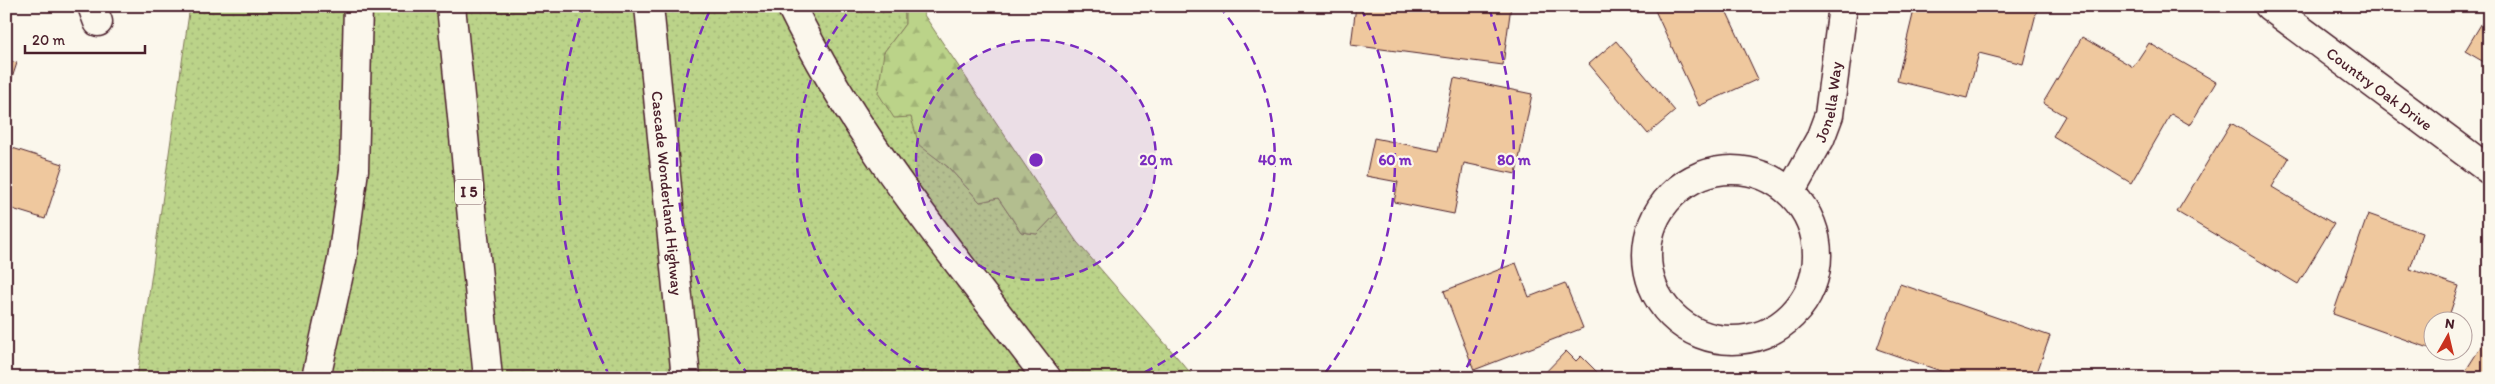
<svg xmlns="http://www.w3.org/2000/svg" width="2495" height="384" viewBox="0 0 2495 384" font-family="Itim,sans-serif">
  <style>
    .grass { fill: url(#grass-dots); stroke: #82795a }
    .forest { fill: url(#forest-firs); stroke: #82795a }
    .building { fill: #efc89e; stroke: #4a1f2b }
    .lines { fill: none; stroke-linecap: round; stroke-linejoin: round }
    .minor-casing { stroke: #4a1f2b; stroke-width: 31 }
    .highway-casing { stroke: #4a1f2b; stroke-width: 31 }
    .minor { stroke: #fbf7ec; stroke-width: 28 }
    .highway { stroke: #fbf7ec; stroke-width: 28 }
    .ring { fill: none; stroke: #7b2cbf; stroke-width: 2.5; stroke-dasharray: 9 6 }
    .labels { text-anchor: middle; stroke-width: 4.5; stroke-linejoin: round; paint-order: stroke }
    .shield { fill: #fbf7ec; stroke: #7f6065; stroke-width: 1 }
    .shield-label { font-size: 15px; font-weight: bold; fill: #4a1f2b }
    .street-label { font-size: 16px; fill: #4a1f2b; stroke: #fbf7ec }
    .centre { fill: #7b2cbf; stroke: #fbf7ec; stroke-width: 2.5 }
    .ring-label { font-size: 15px; text-anchor: middle; font-weight: bold; fill: #7b2cbf; stroke: #fbf7ec; stroke-width: 4.5; stroke-linejoin: round; paint-order: stroke }
  </style>
  <defs>
    <pattern id="grass-dots" width="8" height="8" patternUnits="userSpaceOnUse" patternTransform="scale(1.25)"><rect width="8" height="8" fill="#bbd389"/><path d="M2 2h.1M6 6h.1" fill="none" stroke="#a2b576" stroke-width="1.8" stroke-linecap="round"/></pattern>
    <pattern id="forest-firs" width="22" height="20" patternUnits="userSpaceOnUse" patternTransform="scale(1.25)"><rect width="22" height="20" fill="#bbd389"/><path d="M5 1l3.5 6h-7zM16 11l3.5 6h-7z" fill="#a2b576"/></pattern>
  </defs>
  <rect width="100%" height="100%" fill="#fbf7ec"/>
  <filter id="ink" filterUnits="userSpaceOnUse"><feTurbulence type="fractalNoise" baseFrequency=".02" numOctaves="2"/><feDisplacementMap in="SourceGraphic" scale="10" xChannelSelector="R" yChannelSelector="G"/><feConvolveMatrix kernelMatrix="1 2 1 2 8 2 1 2 1" color-interpolation-filters="sRGB"/></filter>
  <g filter="url(#ink)">
    <path class="grass" d="M190,6H905V24L884,52L911,117L920,145L948,167L980,202L998,198L1021,232L1037,234L1057,213L1077,242L1195,378H137Z"/>
    <path class="forest" d="M905,6H922L924,15L1057,213L1037,234L1021,232L998,198L980,202L948,167L919,145L911,117L894,118L878,93L884,52L905,24Z"/>
    <g class="building">
      <path d="M1356,6H1511L1503,65L1351,45Z"/>
      <path d="M1653,6H1724L1758,79L1699,106Z"/>
      <path d="M1915,6H2038L2023,64L1979,53L1967,98L1897,81Z"/>
      <path d="M2489,11V65L2465,51Z"/>
      <path d="M2082,37L2133,67L2149,43L2216,82L2190,125L2171,114L2131,183L2053,136L2065,116L2043,103Z"/>
      <path d="M1616,41L1675,111L1648,134L1589,64Z"/>
      <path d="M6,60L17,63L6,96Z"/>
      <path d="M1454,78L1532,94L1516,174L1464,163L1454,214L1394,202L1398,182L1366,176L1374,138L1439,151Z"/>
      <path d="M2231,123L2289,158L2272,187L2334,224L2298,284L2177,212Z"/>
      <path d="M6,146L63,164L45,219L6,207Z"/>
      <path d="M2368,214L2422,233L2410,269L2459,286L2447,322H2432V349L2333,314Z"/>
      <path d="M1516,263L1529,297L1565,283L1583,328L1474,370L1444,291Z"/>
      <path d="M1900,284L2050,336L2035,378H1961L1877,349Z"/>
      <path d="M2489,334V378H2461Z"/>
      <path d="M1566,351L1576,361L1581,356L1603,378H1540Z"/>
    </g>
    <g class="lines">
      <defs>
        <g id="minor">
          <path d="M92,6L98,22"/>
          <path id="s1" d="M2269,6L2489,170"/>
          <circle cx="1732" cy="255" r="85"/>
          <path id="s2" d="M1791,191L1820,139L1829,115L1843,6"/>
        </g>
        <g id="highway">
          <path d="M451,6L488,378"/>
          <path id="s3" d="M649,6L686,378"/>
          <path d="M791,6C857,142 956,258 1047,378"/>
          <path d="M316,378L342,260L354,170L358,6"/>
        </g>
      </defs>
      <use href="#minor" class="minor-casing"/>
      <use href="#highway" class="highway-casing"/>
      <use href="#minor" class="minor"/>
      <use href="#highway" class="highway"/>
    </g>
  </g>
  <circle cx="1036" cy="160" r="120" fill="#7b2cbf" fill-opacity=".12"/>
  <g class="ring">
    <circle cx="1036" cy="160" r="120"/>
    <path d="M937 377A239 239 0 0 1 853 6M1219 6A239 239 0 0 1 1135 377"/>
    <path d="M749 376A359 359 0 0 1 711 8M1361 8A359 359 0 0 1 1323 376"/>
    <path d="M610 377A478 478 0 0 1 583 8M1489 8A478 478 0 0 1 1462 377"/>
  </g>
  <g class="labels">
    <rect class="shield" x="455" y="179.5" width="28" height="25" rx="4"/>
    <g class="shield-label">
      <text x="469" y="197">I 5</text>
    </g>
    <g class="street-label">
      <text dy="6" stroke="none"><textPath href="#s1" startOffset="138">Country Oak Drive</textPath></text>
      <text dy="6" stroke="none"><textPath href="#s2" startOffset="98">Jonella Way</textPath></text>
      <text dy="6" stroke="none"><textPath href="#s3" startOffset="188">Cascade Wonderland Highway</textPath></text>
    </g>
  </g>
  <circle cx="1036" cy="160" r="8" class="centre"/>
  <g class="ring-label">
    <text x="1156" y="165">20 m</text>
    <text x="1275" y="165">40 m</text>
    <text x="1395" y="165">60 m</text>
    <text x="1514" y="165">80 m</text>
  </g>
  <rect width="2495" height="384" fill="none" stroke="#fbf7ec" stroke-width="25"/>
  <rect x="12" y="12" width="2470" height="359" fill="none" stroke="#4a1f2b" stroke-width="2" filter="url(#ink)"/>
  <g transform="translate(2448 336) rotate(8)"><circle r="24" fill="#fbf7ec" stroke="#b4a19f"/>
  <path d="M0-4L9 19L0 12L-9 19Z" fill="#c8321e"/>
  <text y="-8" font-size="14" font-weight="bold" text-anchor="middle" fill="#4a1f2b">N</text>
  </g>
  <path d="M25 45v8h120v-8" fill="none" stroke="#4a1f2b" stroke-width="2.5"/>
  <text x="32" y="45" font-size="15" fill="#4a1f2b" stroke="#fbf7ec" stroke-width="4" paint-order="stroke">20 m</text>
</svg>
